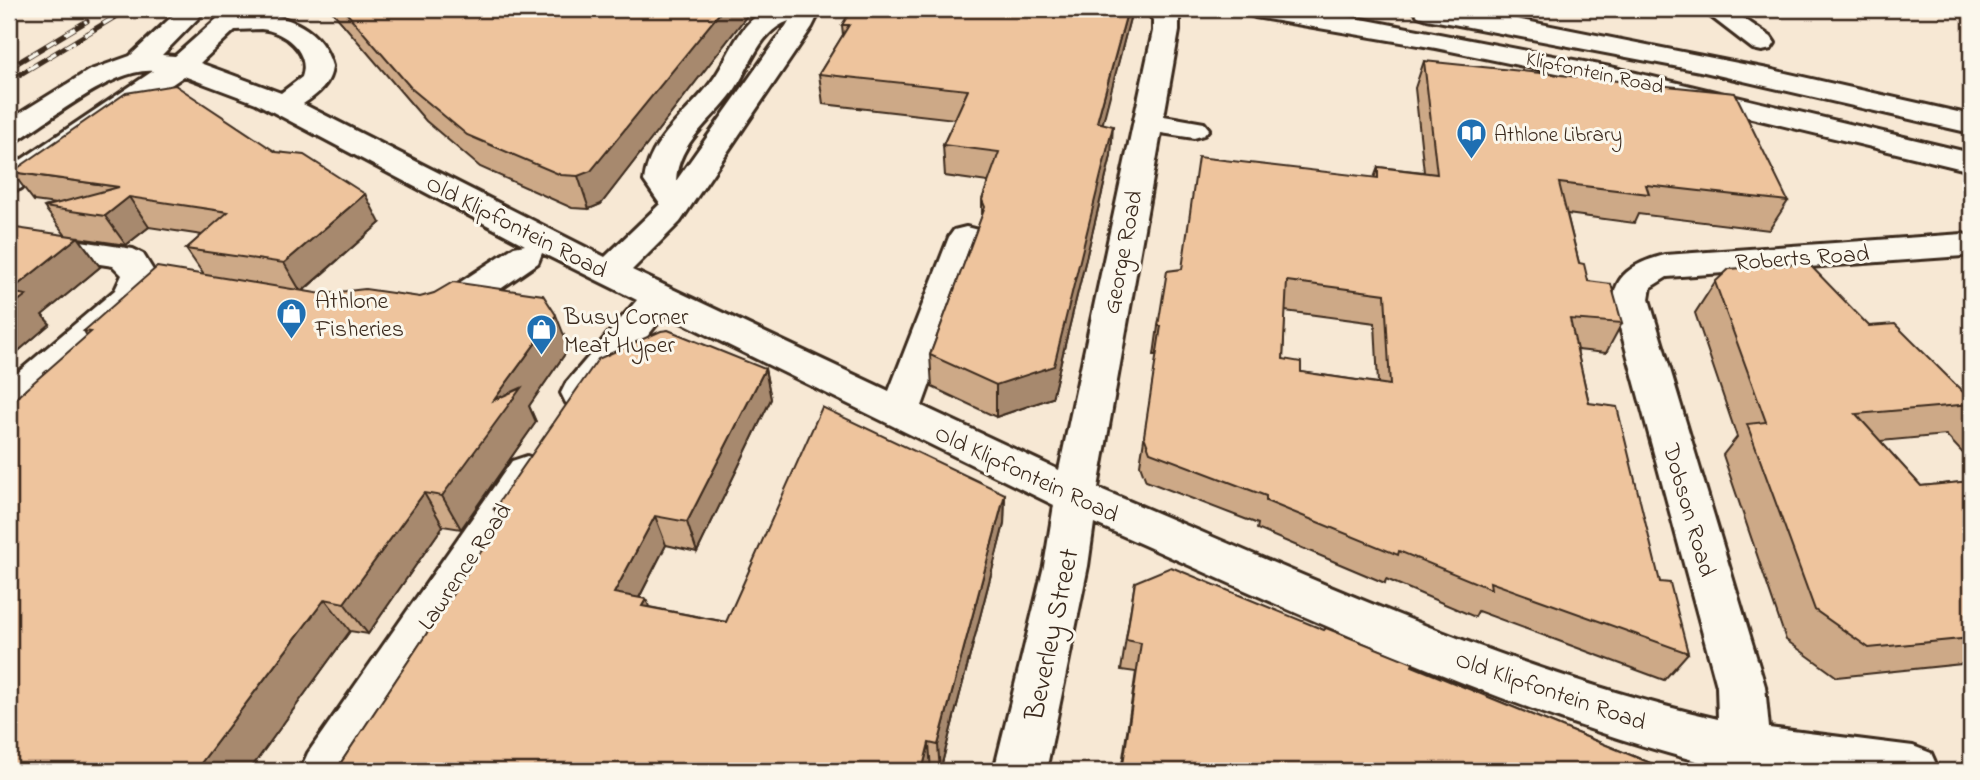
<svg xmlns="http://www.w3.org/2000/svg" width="1980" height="780" viewBox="0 0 1980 780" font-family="'Indie Flower',sans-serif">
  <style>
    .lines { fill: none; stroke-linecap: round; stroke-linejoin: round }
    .minor-casing { stroke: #3b2a1e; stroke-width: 6 }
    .major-casing { stroke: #3b2a1e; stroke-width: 6 }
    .minor { fill: #fbf7ec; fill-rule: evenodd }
    .major { fill: #fbf7ec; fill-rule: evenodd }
    .rail-casing { stroke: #3b2a1e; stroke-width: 5 }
    .rail { stroke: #fbf7ec; stroke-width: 3.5; stroke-dasharray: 11; stroke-linecap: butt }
    .wall { fill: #cda987; stroke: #3b2a1e; stroke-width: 2; fill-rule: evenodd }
    .shaded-wall { fill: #a7896e; stroke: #3b2a1e; stroke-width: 2 }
    .building { fill: #eec49d; stroke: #3b2a1e; stroke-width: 2; fill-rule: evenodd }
    .labels { text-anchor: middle; stroke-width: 6; stroke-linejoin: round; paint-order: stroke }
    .far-street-label { font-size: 21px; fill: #3b2a1e; stroke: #fbf7ec }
    .far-poi-label { font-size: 21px; fill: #3b2a1e; stroke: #fbf7ec; text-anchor: start }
    .street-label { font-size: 24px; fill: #3b2a1e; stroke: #fbf7ec }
    .poi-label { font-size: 24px; fill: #3b2a1e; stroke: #fbf7ec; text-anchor: start }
    .near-street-label { font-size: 28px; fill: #3b2a1e; stroke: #fbf7ec }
  </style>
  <rect width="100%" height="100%" fill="#f7e8d4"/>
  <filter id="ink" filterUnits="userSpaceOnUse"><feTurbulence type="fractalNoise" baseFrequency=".0143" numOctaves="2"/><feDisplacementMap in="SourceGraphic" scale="14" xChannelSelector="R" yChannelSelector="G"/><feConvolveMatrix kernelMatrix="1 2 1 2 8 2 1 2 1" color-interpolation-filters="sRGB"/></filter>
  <g filter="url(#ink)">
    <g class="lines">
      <defs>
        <g id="minor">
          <path d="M180,9H207L162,55L175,56L228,9H256L252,14C288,14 322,29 332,66C331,84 317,95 303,104L605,257L660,204L644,181C649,138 689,113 712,81C728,60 735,31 758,15C775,4 801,9 821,9L812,27L680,222L632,270L889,391L949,237L954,230L966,227L978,230L983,237L922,406L1059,470L1153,31V20L1145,9H1171L1179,19V31L1164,116L1204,123L1209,129L1204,135L1194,138L1161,133L1098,488C1301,573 1503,670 1718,719L1717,686L1615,309C1609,275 1637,262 1665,255L1963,234L1971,237V253L1963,256L1667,277L1651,287L1649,299L1765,686L1769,728L1913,746L1931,753L1939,771H1724V768C1505,714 1300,613 1094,523L1088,566L1046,771H994L1044,566L1054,505L665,314L594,403L580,407L566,403L561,393L566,383L637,300L542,253L538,263L450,324L437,327L424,324L419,315L424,306L514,247L525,245L256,103L184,76L20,189L9,191V168L153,71C114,68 53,118 20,139L9,142V120L88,71L130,56ZM789,21L786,26L676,181C678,142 712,121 733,92C751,67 758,32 789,21ZM261,29C284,31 311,52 302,77L281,93L200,63L235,30Z"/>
          <path d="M1701,9H1730L1771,37L1775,43L1771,49L1762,51L1753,49Z"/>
          <path d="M9,230L133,249L143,254L156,275L153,286L141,306L23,411L9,415V380L115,290L122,275L113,266L9,250Z"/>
          <path d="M527,456L542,461L548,472L542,483L355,771H300L308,753L512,461Z"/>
        </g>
        <g id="major">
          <path d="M1242,9H1302L1346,16L1615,68L1971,153V171L1615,85L1436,48L1255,17L1246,14Z"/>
          <path d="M1416,9H1458L1496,15L1768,69L1971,115V133L1700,71L1427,19L1418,16L1414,11Z"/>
        </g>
      </defs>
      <use href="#minor" class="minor-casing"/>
      <use href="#major" class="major-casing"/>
      <use href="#minor" class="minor"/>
      <use href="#major" class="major"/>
      <defs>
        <g id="rail">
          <path d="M9,68L87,21"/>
          <path d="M9,81L128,9"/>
        </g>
      </defs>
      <use href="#rail" class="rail-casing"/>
      <use href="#rail" class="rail"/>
    </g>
    <g class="wall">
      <path d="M330,9H487L491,12L495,9H752L601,204L589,209L572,208L480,167L426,121Z"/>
      <path d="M1130,18L1102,123L1111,156L1052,398L996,417L932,387L930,355L982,216V200L988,182L945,176L943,145L955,119L823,104L819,74L843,35L842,25Z"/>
      <path d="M1424,61L1788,201L1769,230L1638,214L1634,223L1567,214L1579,263L1588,281L1622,323L1606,353L1577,350L1589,403L1688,653L1664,680L1478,611L1475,617L1386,579L1385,583L1257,529L1258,524L1146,481L1140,465L1157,355H1154L1158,326L1181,270L1374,178L1378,167L1424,172L1415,88ZM1285,311L1375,323L1378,383L1301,372L1283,359Z"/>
      <path d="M12,172L380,223L303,291L569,348L529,406L536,422L461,529L443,526L368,634L350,631L249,771H9L87,336L84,331L204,275L186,249L202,235L149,227L126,245L79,238L100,267L42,315L50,324L9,359L66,236L44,207L56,204L34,201Z"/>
      <path d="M1715,282L1869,326L1971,400V462L1946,435L1880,441L1921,486L1971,481V663L1837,677L1786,640L1723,455L1737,437L1695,313Z"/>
      <path d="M765,369L771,399L697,552L666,545L639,598L649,607L726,622L1005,494L1004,524L940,771L932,769L931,771H341L338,767L501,522L494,509Z"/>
      <path d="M1135,582L1412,666L1670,771H1121L1136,672L1121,670Z"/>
    </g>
    <g class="shaded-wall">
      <path d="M723,9H752L601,204L589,209L578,176Z"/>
      <path d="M1128,9H1131L1130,18L1095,153L1097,122Z"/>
      <path d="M1113,126L1111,156L1052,398L996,417V385Z"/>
      <path d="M365,194L380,223L301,292L284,263Z"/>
      <path d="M129,197L149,227L126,245L105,216Z"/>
      <path d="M78,237L100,267L42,315L50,324L9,359V292Z"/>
      <path d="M556,315L569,348L529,406L536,422L461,529L442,496L494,400Z"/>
      <path d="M765,369L771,399L697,552L687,522Z"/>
      <path d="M424,493L443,526L368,634L344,603Z"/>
      <path d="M1005,494L1004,524L940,771L938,745Z"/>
      <path d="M655,516L666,545L627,621L614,593Z"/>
      <path d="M325,599L350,631L249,771H195Z"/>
      <path d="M646,599L657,627L642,606Z"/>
      <path d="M929,743L931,771H922Z"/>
    </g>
    <g class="building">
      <path d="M343,9H487L491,12L495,9H723L591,171L578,176L561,175L467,135L412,89Z"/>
      <path d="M852,9H1128L1097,122L1113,126L1054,366L996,385L930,355L985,207L982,200L999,152L943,145L968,90L819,74L849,25H842Z"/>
      <path d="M1424,61L1735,93L1788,201L1646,185L1649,194L1559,183L1579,263L1584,264L1588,281L1611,284L1622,323L1570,319L1589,403L1617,407L1660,582L1670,583L1688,653L1490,582L1491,589L1399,551L1398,555L1266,501V496L1150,452L1144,436L1161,326H1158L1167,271L1182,269L1198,157L1378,178V167L1437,174ZM1287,281L1385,294L1390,385L1301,372V362L1283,359Z"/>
      <path d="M175,85L276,152L304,155L365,194L284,263L186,249L228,212L129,197L105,216L44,207L119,187L12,172L126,93Z"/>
      <path d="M9,227L78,237L9,292Z"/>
      <path d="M1808,263L1869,326L1895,324L1971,400V404L1856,414L1921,486L1971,481V638L1869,648L1815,610L1747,424L1766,422L1715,282L1729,269Z"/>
      <path d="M157,267L322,294L365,289L420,297L434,293L453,282L543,295L556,315L494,400L521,388L442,496L424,493L344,603L325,599L195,771H9V404L91,332L84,331Z"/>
      <path d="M9,292L26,295L9,308Z"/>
      <path d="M668,330L765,369L687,522L655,516L614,593L646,599L642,606L726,622L822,407L1005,494L938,745L929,743L922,771H355L338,767L508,511L494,509L598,359L661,331Z"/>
      <path d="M1171,567L1324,630L1326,628L1413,663L1412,666L1670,771H1122L1141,643L1126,640L1135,582Z"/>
    </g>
  </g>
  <defs>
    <symbol id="library-pin" viewBox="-11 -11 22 30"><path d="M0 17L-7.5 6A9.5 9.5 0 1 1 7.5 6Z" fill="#1f6fb2" stroke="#fbf7ec"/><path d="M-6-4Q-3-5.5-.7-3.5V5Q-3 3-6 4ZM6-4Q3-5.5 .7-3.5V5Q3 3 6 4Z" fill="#fff"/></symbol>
    <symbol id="shop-pin" viewBox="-11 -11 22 30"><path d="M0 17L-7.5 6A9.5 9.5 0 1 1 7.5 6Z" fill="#1f6fb2" stroke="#fbf7ec"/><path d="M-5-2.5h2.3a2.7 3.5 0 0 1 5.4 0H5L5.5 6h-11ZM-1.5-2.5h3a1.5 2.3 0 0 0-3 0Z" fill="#fff"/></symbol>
  </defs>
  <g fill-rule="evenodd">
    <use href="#library-pin" x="1454" y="116" width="35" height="47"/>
    <use href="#shop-pin" x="274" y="296" width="35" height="47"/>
    <use href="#shop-pin" x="524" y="312" width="35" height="47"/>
  </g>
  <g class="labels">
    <g class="far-street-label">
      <text transform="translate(1595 72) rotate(12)" y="7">Klipfontein Road</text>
    </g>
    <g class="far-poi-label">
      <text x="1494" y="141">Athlone Library</text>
    </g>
    <g class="street-label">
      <text transform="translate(517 226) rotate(27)" y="8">Old Klipfontein Road</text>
      <text transform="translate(1122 252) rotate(-79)" y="8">George Road</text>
      <text transform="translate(1802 257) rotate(-4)" y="8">Roberts Road</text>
      <text transform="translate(1027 473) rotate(25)" y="8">Old Klipfontein Road</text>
      <text transform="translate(1690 510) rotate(74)" y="8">Dobson Road</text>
      <text transform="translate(464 566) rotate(-56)" y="8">Lawrence Road</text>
      <text transform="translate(1551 690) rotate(19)" y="8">Old Klipfontein Road</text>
    </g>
    <g class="poi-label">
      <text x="315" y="308">Athlone<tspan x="315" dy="28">Fisheries</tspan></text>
      <text x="564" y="324">Busy Corner<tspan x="564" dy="28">Meat Hyper</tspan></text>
    </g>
    <g class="near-street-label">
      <text transform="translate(1050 634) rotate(-78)" y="10">Beverley Street</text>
    </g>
  </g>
  <rect width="1980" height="780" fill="none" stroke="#fbf7ec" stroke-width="35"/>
  <rect x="18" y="18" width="1945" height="745" fill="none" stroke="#3b2a1e" stroke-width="2.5" filter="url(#ink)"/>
</svg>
